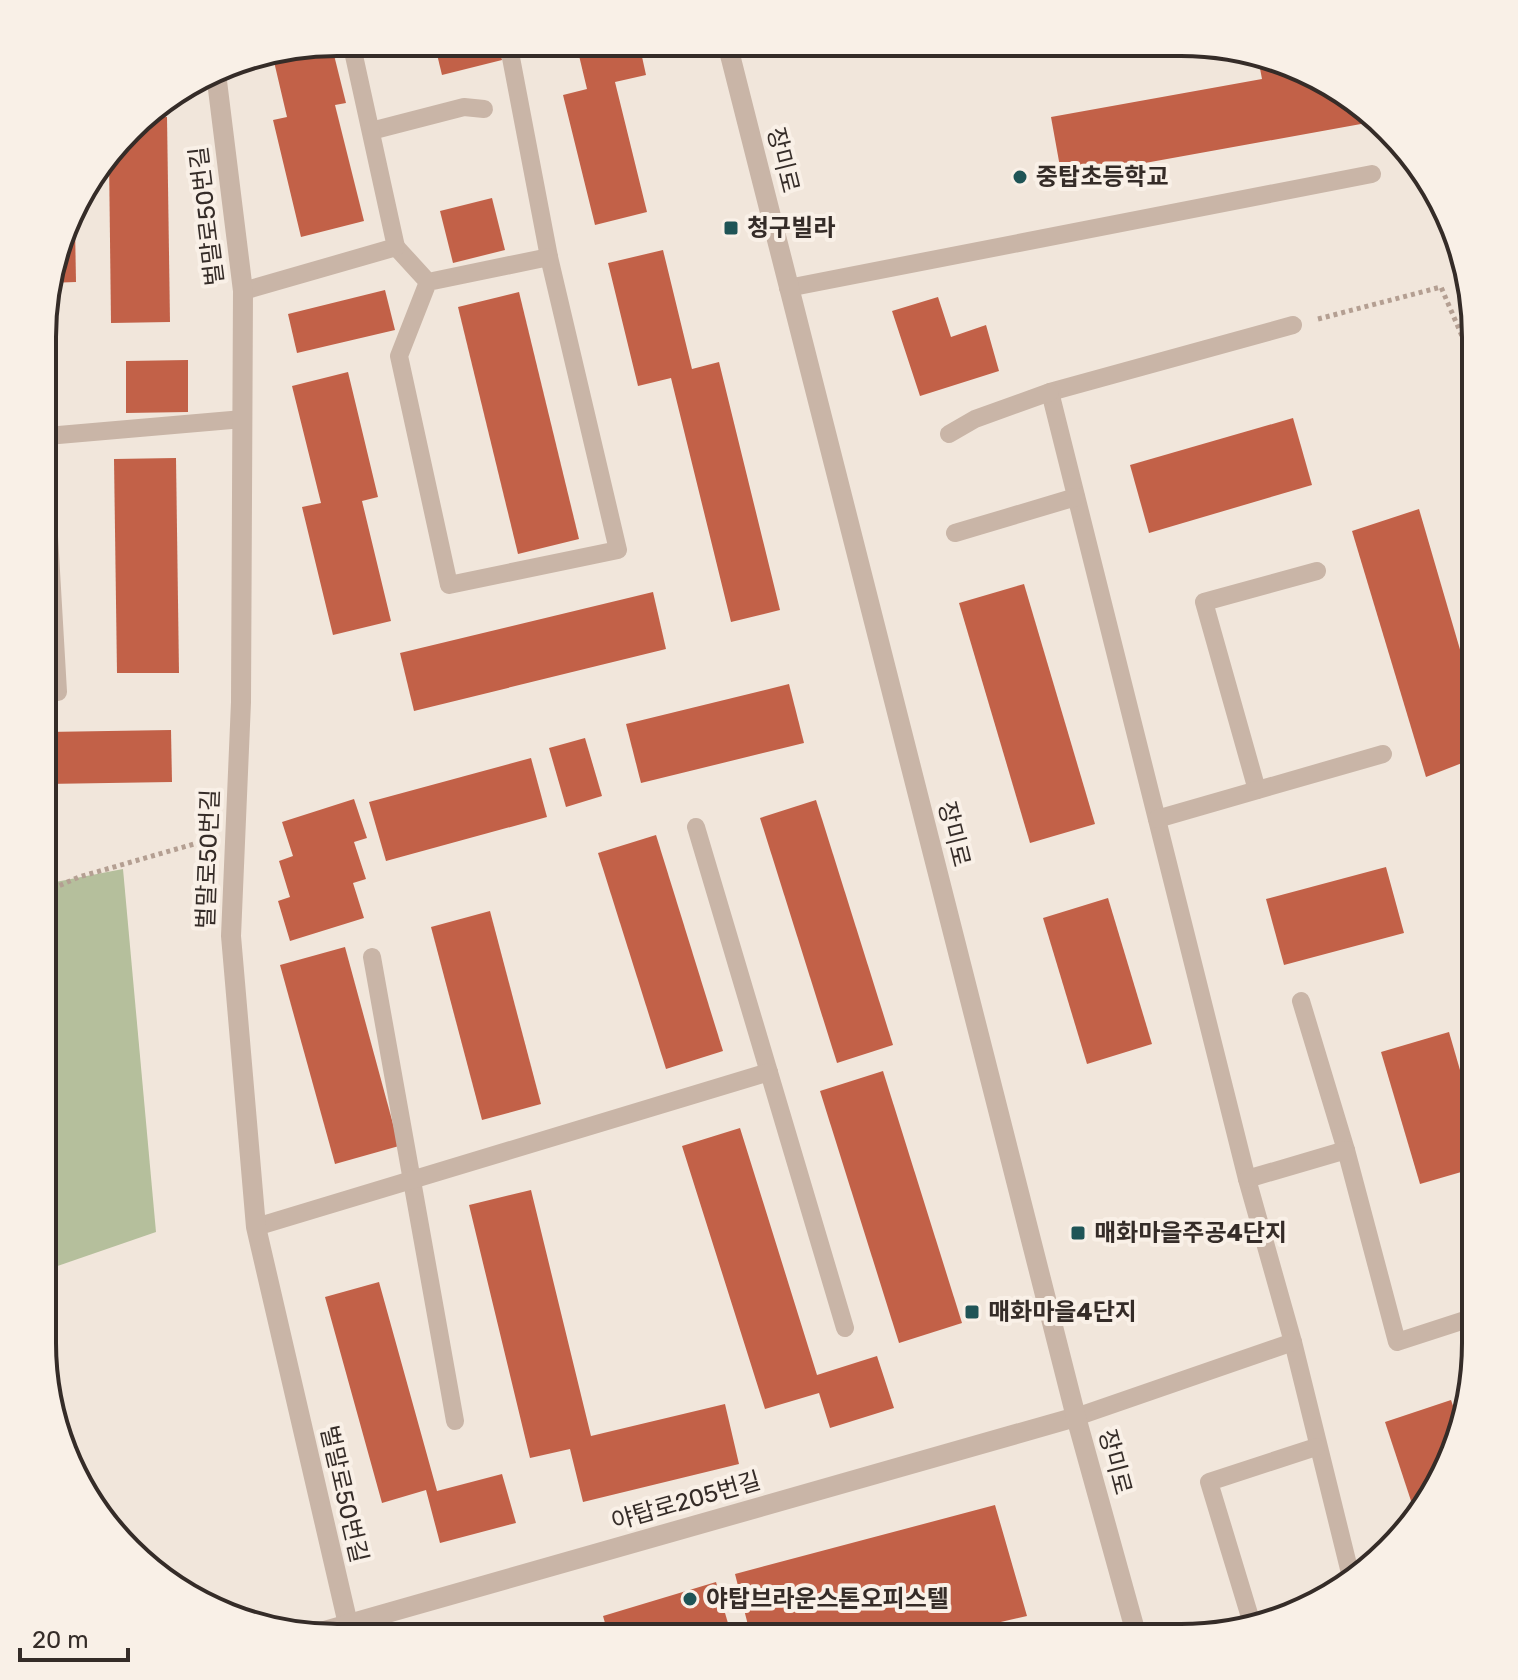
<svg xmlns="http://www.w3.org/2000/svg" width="1518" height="1680" viewBox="0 0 1518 1680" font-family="Rubik,'Noto Sans KR',sans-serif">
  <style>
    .park { fill: #b5bf9c }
    .building { fill: #c26148 }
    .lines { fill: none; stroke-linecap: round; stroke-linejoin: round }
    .path { stroke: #b49f92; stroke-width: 5; stroke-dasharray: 4 4; stroke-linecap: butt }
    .service { stroke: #c9b5a7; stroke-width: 18 }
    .minor { stroke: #c9b5a7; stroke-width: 20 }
    .tertiary { stroke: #c9b5a7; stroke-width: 20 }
    .poi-dot { fill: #1f5456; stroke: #f9f0e7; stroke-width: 3 }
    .labels { text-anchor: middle; stroke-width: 8; stroke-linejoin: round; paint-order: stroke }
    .street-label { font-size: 24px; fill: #352c28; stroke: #f9f0e7 }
    .poi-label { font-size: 24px; font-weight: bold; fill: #352c28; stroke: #f9f0e7; text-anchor: start }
    .rim { fill: none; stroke: #352c28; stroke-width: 4 }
  </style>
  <rect width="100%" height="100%" fill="#f1e6db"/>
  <path class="park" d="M123,869L156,1232L43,1271L45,884Z"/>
  <g class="building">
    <path d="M434,42H497L502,60L442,75Z"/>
    <path d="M331,43L346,103L335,105L364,221L301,237L273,120L287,117L272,53Z"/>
    <path d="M576,43H639L646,75L615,82L647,212L595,225L563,95L587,89Z"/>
    <path d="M1258,58L1329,82L1372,122L1062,178L1051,117L1262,79Z"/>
    <path d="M167,117L170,322L111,323L109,157L141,118Z"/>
    <path d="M492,198L505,250L453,263L440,211Z"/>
    <path d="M68,226H75L76,282L48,283Z"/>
    <path d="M663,250L692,369L719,362L780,610L731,622L671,378L638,386L608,263Z"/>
    <path d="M385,290L395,330L297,353L288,314Z"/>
    <path d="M519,292L579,539L518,554L458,307Z"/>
    <path d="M938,297L951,337L986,325L999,371L920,396L892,311Z"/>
    <path d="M188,360V412L126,413V361Z"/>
    <path d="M348,372L378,497L362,501L391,621L333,635L302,507L321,503L292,386Z"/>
    <path d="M1293,418L1312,485L1149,533L1130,465Z"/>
    <path d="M176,458L179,673H117L114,459Z"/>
    <path d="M1419,509L1475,701V758L1426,777L1352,531Z"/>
    <path d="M1024,584L1095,824L1030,843L959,603Z"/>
    <path d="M653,592L666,649L414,711L400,653Z"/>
    <path d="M789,684L804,743L641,783L626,724Z"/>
    <path d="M171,730L172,782L45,784L46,732Z"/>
    <path d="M585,738L602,796L566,807L549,748Z"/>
    <path d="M531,758L547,817L386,861L369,802Z"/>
    <path d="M354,799L367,838L354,842L366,879L353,883L364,918L290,941L278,901L290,897L279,861L293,856L282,822Z"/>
    <path d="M816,800L893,1045L837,1063L760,818Z"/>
    <path d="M656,835L723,1051L666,1069L598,853Z"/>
    <path d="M1386,867L1404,933L1284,965L1266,899Z"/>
    <path d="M1108,898L1152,1044L1087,1064L1043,918Z"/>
    <path d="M490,911L541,1104L482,1120L431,927Z"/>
    <path d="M345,947L399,1146L335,1164L280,965Z"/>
    <path d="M1449,1032L1475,1122V1168L1420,1184L1381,1052Z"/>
    <path d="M883,1071L962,1323L899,1343L820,1091Z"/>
    <path d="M740,1128L817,1375L877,1356L894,1408L830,1428L819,1393L765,1409L682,1146Z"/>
    <path d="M531,1190L591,1436L725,1404L739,1464L583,1502L570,1449L530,1458L469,1205Z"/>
    <path d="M379,1282L437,1491L502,1474L516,1523L440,1543L426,1490L382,1503L325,1297Z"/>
    <path d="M1451,1400L1458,1420L1436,1491L1415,1513L1385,1422Z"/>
    <path d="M995,1505L1027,1616L979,1627L983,1637H751L735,1574Z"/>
    <path d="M716,1582L732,1637H609L603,1616Z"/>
  </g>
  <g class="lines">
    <g class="path">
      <path d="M1318,319L1441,287L1462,336L1475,334"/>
      <path d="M45,892L79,877L208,840"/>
    </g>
    <g class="service">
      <path d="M508,42L549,257"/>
      <path d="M371,131L464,107L484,109"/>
      <path d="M396,247L428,282L549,257L618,550L449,585L399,356L428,282"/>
      <path d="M788,288L1372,174"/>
      <path d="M243,291L396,247L351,42"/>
      <path d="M1293,325L1050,392L1247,1179L1293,1342L1352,1581"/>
      <path d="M949,434L975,419L1050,392"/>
      <path d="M47,436L243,419"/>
      <path d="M47,502L58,692"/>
      <path d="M955,533L1076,497"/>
      <path d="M1257,790L1204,602L1317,571"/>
      <path d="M1157,819L1383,754"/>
      <path d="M696,827L845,1328"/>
      <path d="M372,957L455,1421"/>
      <path d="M1301,1001L1346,1150"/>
      <path d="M1247,1179L1346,1150L1397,1342L1471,1318"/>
      <path d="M256,1227L769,1072"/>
      <path d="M1076,1417L1293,1342"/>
      <path d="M1253,1627L1209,1482L1316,1447"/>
    </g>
    <g class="minor">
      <path d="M216,73L243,291L241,702L231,936L256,1227L351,1637"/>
      <path d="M310,1635L1076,1417"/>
    </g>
    <path class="tertiary" d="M727,43L1076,1417L1137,1637"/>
  </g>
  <g class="poi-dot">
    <circle cx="1020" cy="177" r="8"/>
    <rect x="723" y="220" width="16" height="16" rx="4"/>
    <rect x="1070" y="1225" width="16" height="16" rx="4"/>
    <rect x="964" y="1304" width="16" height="16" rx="4"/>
    <circle cx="690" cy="1599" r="8"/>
  </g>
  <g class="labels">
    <g class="street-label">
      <text transform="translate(783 160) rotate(76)" y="8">장미로</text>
      <text transform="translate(207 216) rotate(-97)" y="8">벌말로50번길</text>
      <text transform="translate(954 834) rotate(76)" y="8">장미로</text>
      <text transform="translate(208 859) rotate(-88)" y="8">벌말로50번길</text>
      <text transform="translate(1115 1462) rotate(75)" y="8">장미로</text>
      <text transform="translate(344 1494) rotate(77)" y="8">벌말로50번길</text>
      <text transform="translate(686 1501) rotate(-16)" y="8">야탑로205번길</text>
    </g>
    <g class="poi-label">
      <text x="1036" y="185">중탑초등학교</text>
      <text x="747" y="236">청구빌라</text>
      <text x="1094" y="1241">매화마을주공4단지</text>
      <text x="988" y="1320">매화마을4단지</text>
      <text x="706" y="1607">야탑브라운스톤오피스텔</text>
    </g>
  </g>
  <path d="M0 0H1518V1680H0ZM337 56H1181A281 281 0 0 1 1462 337V1343A281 281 0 0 1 1181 1624H337A281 281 0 0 1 56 1343V337A281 281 0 0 1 337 56Z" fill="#f9f0e7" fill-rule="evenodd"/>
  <path class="rim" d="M337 56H1181A281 281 0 0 1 1462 337V1343A281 281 0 0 1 1181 1624H337A281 281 0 0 1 56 1343V337A281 281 0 0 1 337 56Z"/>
  <path d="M20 1648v12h108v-12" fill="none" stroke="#352c28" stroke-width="4"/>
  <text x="32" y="1648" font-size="24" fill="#352c28" stroke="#f9f0e7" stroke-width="6" paint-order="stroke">20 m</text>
</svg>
